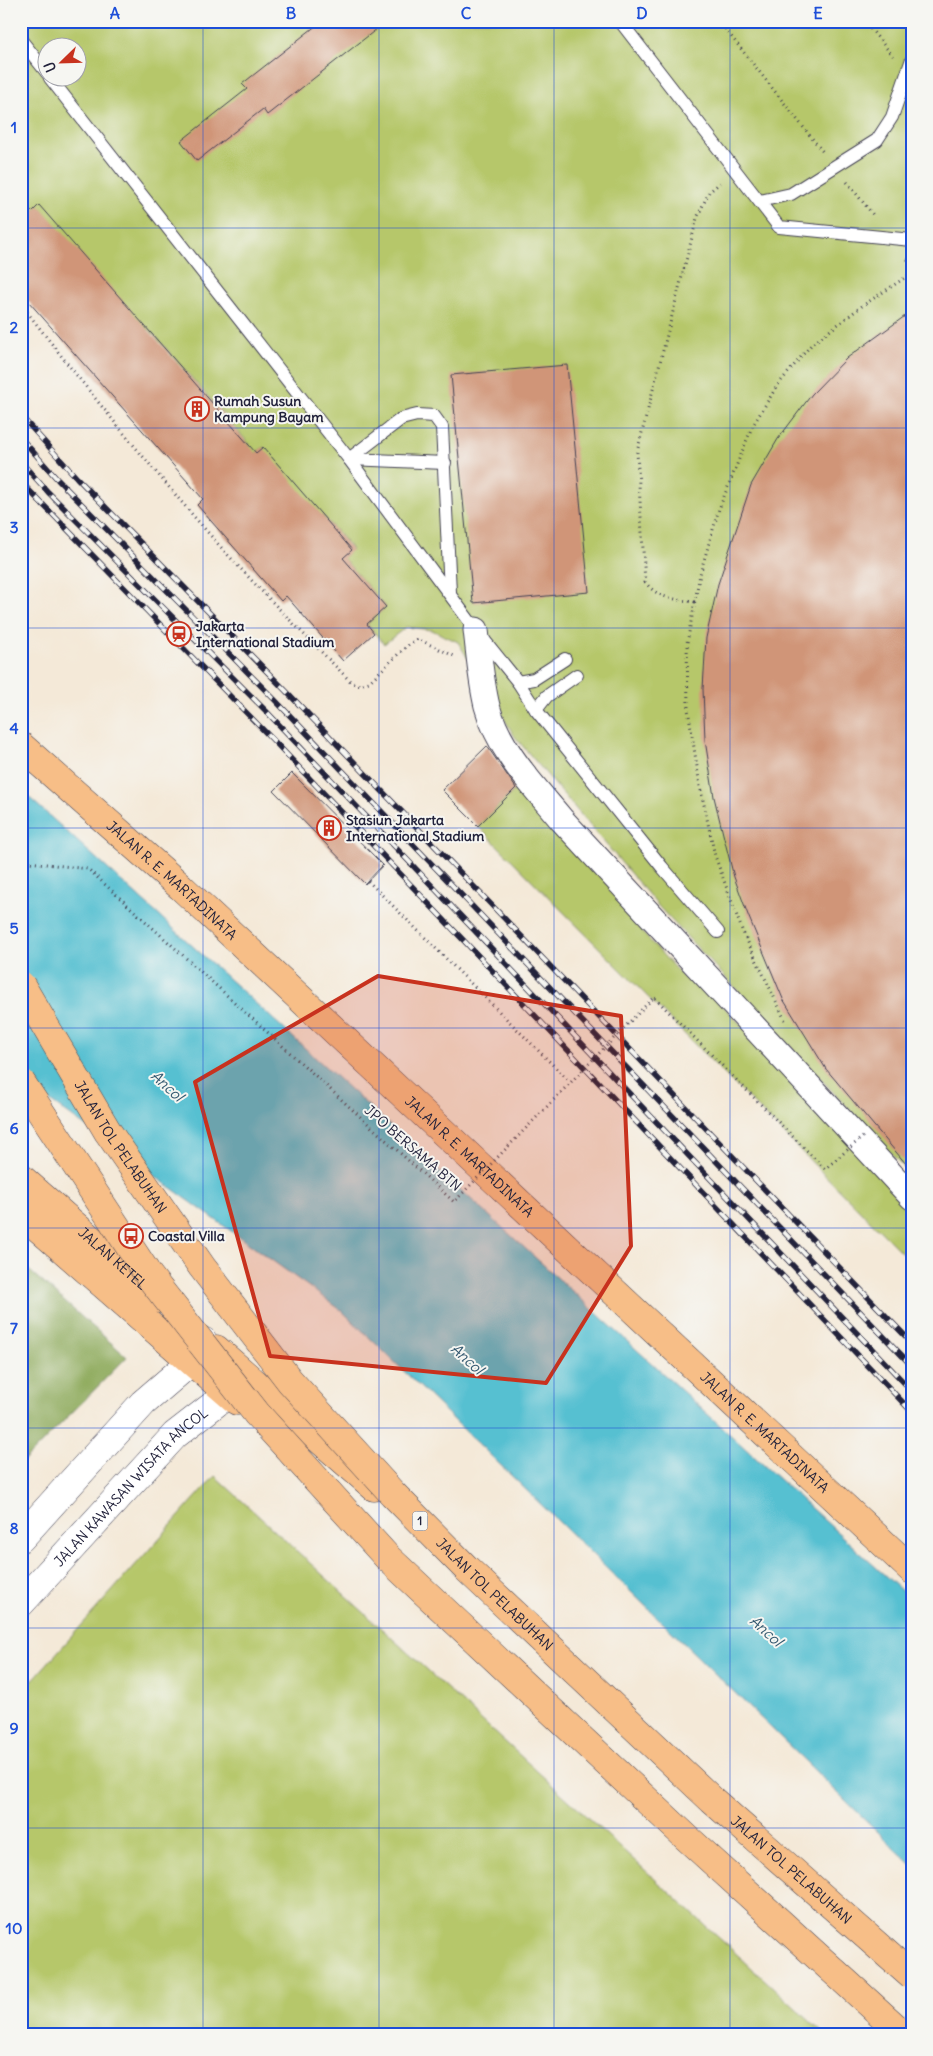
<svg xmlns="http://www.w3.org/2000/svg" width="933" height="2056" viewBox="0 0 933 2056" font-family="Delius,sans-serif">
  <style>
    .green { fill: #b6c76a; stroke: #6c7452; fill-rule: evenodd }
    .forest { fill: #90ac5e; stroke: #59674c }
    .water { fill: #56c0d1; stroke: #3c7186 }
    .building { fill: #d09578 }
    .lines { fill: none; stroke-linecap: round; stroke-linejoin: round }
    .service-casing { stroke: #424053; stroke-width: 14 }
    .minor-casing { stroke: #424053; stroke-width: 27 }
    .tertiary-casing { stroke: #424053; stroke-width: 29 }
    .trunk-casing { stroke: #424053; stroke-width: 29 }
    .path { stroke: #424053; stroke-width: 3; stroke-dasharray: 1 4; stroke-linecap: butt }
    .service { stroke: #fff; stroke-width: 12 }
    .minor { stroke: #fff; stroke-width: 25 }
    .tertiary { stroke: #fff; stroke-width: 28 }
    .trunk { stroke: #f7be87; stroke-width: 28 }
    .rail-casing { stroke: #22223b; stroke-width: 5.5 }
    .rail { stroke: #f6f6f2; stroke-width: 4; stroke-dasharray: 11; stroke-linecap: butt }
    .motorway-bridge-casing { stroke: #424053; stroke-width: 29; stroke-linecap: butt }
    .path-bridge { stroke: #424053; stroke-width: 3; stroke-dasharray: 1 4; stroke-linecap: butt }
    .motorway-bridge { stroke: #f7be87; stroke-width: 28 }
    .marked { fill: #c8321e; fill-opacity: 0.2; stroke: #c8321e; stroke-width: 4; stroke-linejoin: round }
    .grid { fill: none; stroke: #1d4ed8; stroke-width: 1; stroke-opacity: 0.55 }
    .labels { text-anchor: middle; stroke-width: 4; stroke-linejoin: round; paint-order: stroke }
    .shield { fill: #f6f6f2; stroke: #626272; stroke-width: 1 }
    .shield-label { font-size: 12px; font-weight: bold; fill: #22223b }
    .poi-label { font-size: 14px; font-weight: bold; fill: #22223b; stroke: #f6f6f2; text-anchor: start }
    .street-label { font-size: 14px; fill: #22223b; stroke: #f6f6f2 }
    .water-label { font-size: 15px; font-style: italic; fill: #345970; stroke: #f6f6f2 }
    .neatline { fill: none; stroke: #1d4ed8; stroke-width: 2 }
    .grid-label { font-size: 16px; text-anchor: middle; font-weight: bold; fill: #1d4ed8 }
  </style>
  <rect width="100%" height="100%" fill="#f6f6f2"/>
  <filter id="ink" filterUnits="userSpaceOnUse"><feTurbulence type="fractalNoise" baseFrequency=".02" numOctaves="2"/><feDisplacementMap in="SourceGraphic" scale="10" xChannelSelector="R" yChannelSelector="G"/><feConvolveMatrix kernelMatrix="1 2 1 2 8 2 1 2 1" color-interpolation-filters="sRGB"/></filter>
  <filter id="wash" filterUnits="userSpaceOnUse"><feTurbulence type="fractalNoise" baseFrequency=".0096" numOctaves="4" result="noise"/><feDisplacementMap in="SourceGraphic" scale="20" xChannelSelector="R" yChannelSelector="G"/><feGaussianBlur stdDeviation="1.12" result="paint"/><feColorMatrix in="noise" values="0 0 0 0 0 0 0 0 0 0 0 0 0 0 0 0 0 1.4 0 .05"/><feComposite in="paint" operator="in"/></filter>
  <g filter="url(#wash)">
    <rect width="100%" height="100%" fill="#f4e9d8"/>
    <g class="green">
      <path d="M21,21H912V1176L659,907L515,737L458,642L432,630L406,627L384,644L367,624L386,607L343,558L352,549L323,516L302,533L263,447L237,470L230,463L250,445L149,329L140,336L39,206L32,212L21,200ZM48,48H78V78H48Z"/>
      <path d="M523,782L643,922V933L684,978L710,992L912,1204V1263L478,826Z"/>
      <path d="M215,1476L825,2035H21V1693Z"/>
    </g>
    <path class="forest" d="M21,1263L127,1357L21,1464Z"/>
    <path class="water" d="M21,790L912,1600V1865L341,1310L21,1080Z"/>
    <g id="blocks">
      <g class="building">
        <path d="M322,21H387L267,115L263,109L197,161L181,141L247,89L242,84Z"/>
        <path d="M21,200L32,212L39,205L256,453L263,447L352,550L343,558L386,607L367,624L374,633L343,661L286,596L281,601L197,505L203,499L21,293Z"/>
        <path d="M912,311V1171L826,1069L783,999L748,915L734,877L724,838L714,797L705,740L703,689L706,638L718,584L751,485L778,439L812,394L847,358Z"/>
        <path d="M567,365L589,592L473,603L451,375Z"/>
        <path d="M487,746L516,788L478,826L442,790Z"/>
        <path d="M292,773L383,865L365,884L274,791Z"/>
      </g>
    </g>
  </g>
  <g filter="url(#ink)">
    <use href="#blocks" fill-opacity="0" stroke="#424053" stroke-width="1"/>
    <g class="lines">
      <defs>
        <g id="service">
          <path d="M620,21L779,227L912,240"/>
          <path d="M21,40L48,74"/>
          <path d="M50,78L349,459L476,630L518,682L536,710L662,867L718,932"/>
          <path d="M760,201L791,194L877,140L892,117L912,59"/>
          <path d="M349,459L401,419L417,415L434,416L442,427L450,592"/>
          <path d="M349,459L445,463"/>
          <path d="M518,682L534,679L565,659"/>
          <path d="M536,710L547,696L577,675"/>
        </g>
        <path id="minor" d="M476,630C479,655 481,682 487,706C499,751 533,785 561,819L912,1197"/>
        <g id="tertiary">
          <path d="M21,1538L143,1403L193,1360L203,1341"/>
          <path id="s1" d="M21,1603L175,1435L229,1393L240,1373"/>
        </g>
        <g id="trunk">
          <path id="s2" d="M21,746L181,887L912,1570"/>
          <path id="s3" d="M21,1178L159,1299"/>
          <path d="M21,1213L237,1401"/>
          <path d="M216,1349L374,1487"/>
        </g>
      </defs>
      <use href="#service" class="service-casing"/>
      <use href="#minor" class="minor-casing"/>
      <use href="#tertiary" class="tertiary-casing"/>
      <use href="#trunk" class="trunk-casing"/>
      <g class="path">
        <path d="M719,21L823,152"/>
        <path d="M864,21L893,56"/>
        <path d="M847,182L874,216"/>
        <path d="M907,259L912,264"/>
        <path d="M21,304C79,380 140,454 203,527C250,581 302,632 352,683L360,685L369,682L409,644L418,639L454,656"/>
        <path d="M695,602C675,599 658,599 645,582L637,452L697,218L709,192L720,183"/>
        <path d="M368,881L570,1082"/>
        <path d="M785,1020L742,930L715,856L700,786L688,709L687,643L700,574L719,509L752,427L777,386L811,345L862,306L912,273"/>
      </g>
      <use href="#service" class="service"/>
      <use href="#minor" class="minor"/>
      <use href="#tertiary" class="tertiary"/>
      <use href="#trunk" class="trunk"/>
      <defs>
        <g id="rail">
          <path d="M21,416L77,478L286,691L912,1343"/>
          <path d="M21,438L58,480L275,700L912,1366"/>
          <path d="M21,462L48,492L266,711L912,1391"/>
          <path d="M21,482L273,740L912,1412"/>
        </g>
      </defs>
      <use href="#rail" class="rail-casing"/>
      <use href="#rail" class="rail"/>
      <defs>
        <g id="motorway-bridge">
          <path id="s4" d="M21,985L108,1132L202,1267L290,1381L393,1494L466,1568L712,1800L912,1976"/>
          <path d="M21,1082L149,1276L257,1414L387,1557L686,1837L904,2035"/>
        </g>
      </defs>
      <use href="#motorway-bridge" class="motorway-bridge-casing"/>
      <path class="path-bridge" d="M21,861L88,869L454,1202L654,997L825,1169L865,1135"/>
      <use href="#motorway-bridge" class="motorway-bridge"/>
    </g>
  </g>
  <path class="marked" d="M378,976L621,1016L631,1246L546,1383L270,1356L195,1082Z"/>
  <path class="grid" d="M203,21V2035M379,21V2035M554,21V2035M730,21V2035M21,228H912M21,428H912M21,628H912M21,828H912M21,1028H912M21,1228H912M21,1428H912M21,1628H912M21,1828H912"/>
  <defs>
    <symbol id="building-ring" viewBox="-11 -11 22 22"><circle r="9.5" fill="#f6f6f2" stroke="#c8321e" stroke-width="1.5"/><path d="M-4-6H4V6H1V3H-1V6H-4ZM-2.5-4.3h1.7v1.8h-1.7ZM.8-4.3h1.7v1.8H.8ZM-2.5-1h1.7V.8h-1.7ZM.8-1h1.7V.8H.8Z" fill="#c8321e"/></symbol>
    <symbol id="station-ring" viewBox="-11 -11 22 22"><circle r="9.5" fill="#f6f6f2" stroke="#c8321e" stroke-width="1.5"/><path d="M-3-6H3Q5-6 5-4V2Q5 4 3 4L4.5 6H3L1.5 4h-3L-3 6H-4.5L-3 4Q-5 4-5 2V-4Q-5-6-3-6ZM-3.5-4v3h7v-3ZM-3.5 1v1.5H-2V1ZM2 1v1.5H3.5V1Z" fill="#c8321e"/></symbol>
    <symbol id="bus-ring" viewBox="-11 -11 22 22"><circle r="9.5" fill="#f6f6f2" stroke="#c8321e" stroke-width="1.5"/><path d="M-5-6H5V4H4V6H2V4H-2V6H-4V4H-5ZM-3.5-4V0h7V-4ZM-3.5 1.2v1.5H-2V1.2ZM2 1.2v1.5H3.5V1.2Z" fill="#c8321e"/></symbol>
  </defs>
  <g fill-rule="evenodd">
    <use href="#building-ring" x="183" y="395" width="28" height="28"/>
    <use href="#station-ring" x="165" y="620" width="28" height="28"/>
    <use href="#building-ring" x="315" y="814" width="28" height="28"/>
    <use href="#bus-ring" x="117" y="1222" width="28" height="28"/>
  </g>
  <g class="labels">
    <rect class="shield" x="412.5" y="1511.5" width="15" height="19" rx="4"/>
    <g class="shield-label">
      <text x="420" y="1525">1</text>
    </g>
    <g class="poi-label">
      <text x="214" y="406">Rumah Susun<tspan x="214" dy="16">Kampung Bayam</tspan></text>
      <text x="196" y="631">Jakarta<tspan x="196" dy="16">International Stadium</tspan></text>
      <text x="346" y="825">Stasiun Jakarta<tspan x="346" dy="16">International Stadium</tspan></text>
      <text x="148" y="1241">Coastal Villa</text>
    </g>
    <g class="street-label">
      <text dy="5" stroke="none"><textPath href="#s2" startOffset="202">JALAN R. E. MARTADINATA</textPath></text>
      <text dy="5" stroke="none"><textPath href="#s4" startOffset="190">JALAN TOL PELABUHAN</textPath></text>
      <text transform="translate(413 1148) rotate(41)" y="5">JPO BERSAMA BTN</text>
      <text dy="5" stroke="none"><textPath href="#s2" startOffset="608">JALAN R. E. MARTADINATA</textPath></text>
      <text dy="5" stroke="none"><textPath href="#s3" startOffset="122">JALAN KETEL</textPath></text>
      <text dy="5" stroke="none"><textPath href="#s2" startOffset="1012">JALAN R. E. MARTADINATA</textPath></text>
      <text dy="5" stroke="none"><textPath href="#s1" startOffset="160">JALAN KAWASAN WISATA ANCOL</textPath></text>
      <text dy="5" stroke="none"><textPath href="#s4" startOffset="775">JALAN TOL PELABUHAN</textPath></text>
      <text dy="5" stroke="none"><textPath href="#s4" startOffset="1180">JALAN TOL PELABUHAN</textPath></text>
    </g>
    <g class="water-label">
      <text transform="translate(167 1086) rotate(42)" y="5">Ancol</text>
      <text transform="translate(467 1359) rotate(42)" y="5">Ancol</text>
      <text transform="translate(766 1631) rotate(42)" y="5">Ancol</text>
    </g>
  </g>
  <rect width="933" height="2056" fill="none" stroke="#f6f6f2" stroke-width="55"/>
  <g transform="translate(62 62) rotate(247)"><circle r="24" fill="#f6f6f2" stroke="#a1a1a9"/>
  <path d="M0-4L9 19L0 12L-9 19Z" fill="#c8321e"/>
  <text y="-8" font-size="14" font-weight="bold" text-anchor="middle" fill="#22223b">U</text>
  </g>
  <rect x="28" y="28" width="878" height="2000" class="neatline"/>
  <g class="grid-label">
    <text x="115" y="19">A</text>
    <text x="291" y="19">B</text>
    <text x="466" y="19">C</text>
    <text x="642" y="19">D</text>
    <text x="818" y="19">E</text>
    <text x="14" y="133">1</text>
    <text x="14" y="333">2</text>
    <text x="14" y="533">3</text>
    <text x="14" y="734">4</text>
    <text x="14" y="934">5</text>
    <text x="14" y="1134">6</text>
    <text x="14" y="1334">7</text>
    <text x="14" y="1534">8</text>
    <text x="14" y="1734">9</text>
    <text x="14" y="1934">10</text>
  </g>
</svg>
